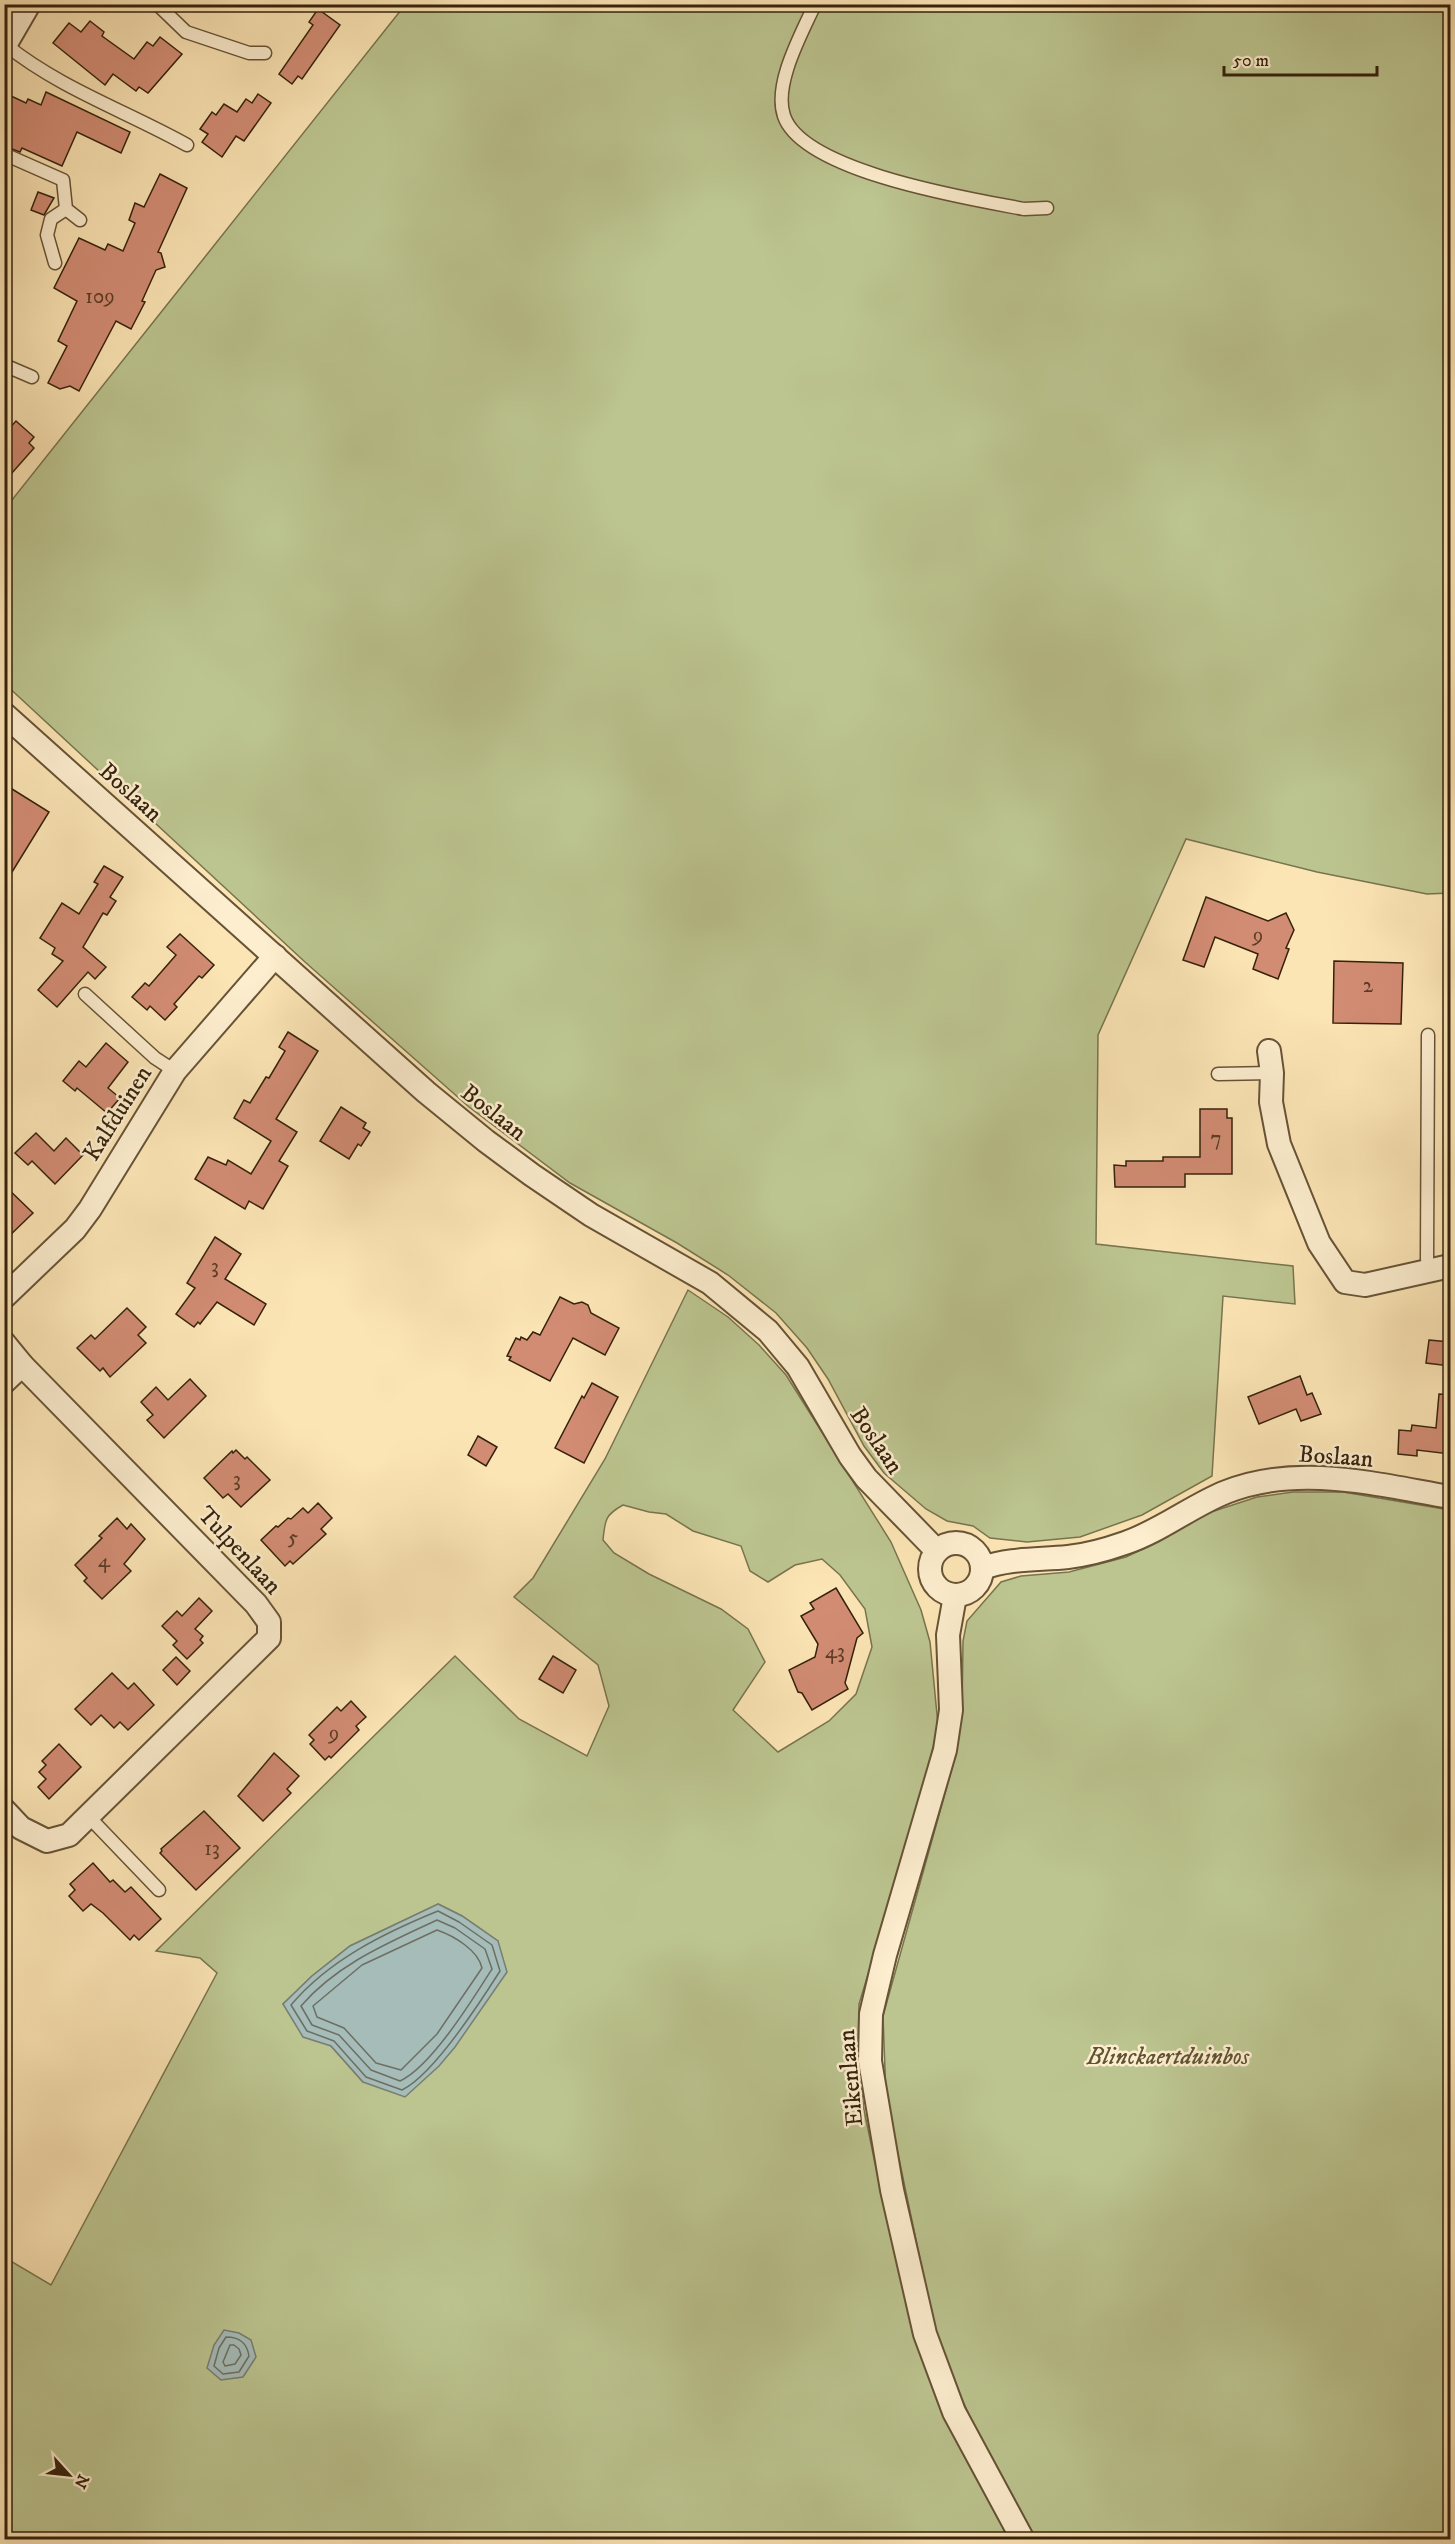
<svg xmlns="http://www.w3.org/2000/svg" width="1455" height="2544" viewBox="0 0 1455 2544" font-family="'IM FELL DW Pica',serif">
  <style>
    .green { fill: #bcc590; stroke: #78744e; stroke-width: 1.5; fill-rule: evenodd }
    .water { fill: #a5bcb9; stroke: #787e73; stroke-width: 1.5 }
    .lines { fill: none; stroke-linecap: round; stroke-linejoin: round }
    .shore { stroke: #6d6f62; stroke-width: 1.5 }
    .building { fill: #d28c74; stroke: #35220b; stroke-width: 1.5 }
    .service-casing { stroke: #675336; stroke-width: 15 }
    .minor-casing { stroke: #675336; stroke-width: 26 }
    .service { stroke: #fdeecf; stroke-width: 12 }
    .minor { stroke: #fdeecf; stroke-width: 22 }
    .labels { text-anchor: middle; stroke-width: 5; stroke-linejoin: round; paint-order: stroke }
    .number-label { font-size: 21px; fill: #5c3c25 }
    .street-label { font-size: 24px; fill: #35220b; stroke: #fdeecf }
    .park-label { font-size: 24px; font-style: italic; fill: #5e5333; stroke: #fdeecf }
  </style>
  <rect width="100%" height="100%" fill="#fce5b5"/>
  <filter id="stains"><feTurbulence type="fractalNoise" baseFrequency=".00333" numOctaves="4"/><feColorMatrix values="0 0 0 0 .2 0 0 0 0 .09 0 0 0 0 .02 0 0 0 .5 -.17"/></filter>
  <radialGradient id="worn" r=".72"><stop offset=".6" stop-color="#630" stop-opacity="0"/><stop offset="1" stop-color="#630" stop-opacity=".3"/></radialGradient>
  <g class="green">
    <path d="M405,5H1450V893L1427,894L1317,872L1186,839L1098,1035L1096,1244L1293,1266L1295,1304L1223,1296L1212,1476L1142,1515L1080,1537L1027,1542L990,1538L973,1526L947,1521L926,1509L884,1473L864,1446L828,1379L807,1348L776,1313L728,1275L677,1243L570,1183L469,1107L305,962L5,684L4,510Z"/>
    <path d="M688,1290L728,1317L759,1345L786,1375L891,1542L921,1610L930,1642L938,1725L923,1793L859,2004L858,2058L864,2110L882,2197L1016,2539H5L4,2257L51,2285L217,1973L200,1958L156,1951L455,1656L519,1719L587,1756L609,1706L598,1665L514,1597L533,1578L605,1459ZM623,1505L649,1512L666,1514L693,1531L741,1546L750,1571L768,1582L795,1565L822,1559L840,1575L865,1609L872,1647L856,1694L829,1721L778,1752L733,1710L765,1662L748,1629L721,1609L649,1574L614,1553L603,1540C605,1520 605,1515 623,1505ZM438,1904L462,1916L498,1941L363,2082L331,2046L283,2004L312,1976L350,1946Z"/>
    <path d="M1293,1492H1343L1450,1510V2539H1034L986,2452L950,2373L936,2335L886,2097L883,2016L956,1754L962,1712L963,1641L967,1621L1001,1582L1021,1576L1069,1572L1126,1557L1167,1537L1205,1514L1257,1497Z"/>
  </g>
  <g class="water">
    <path d="M438,1904L462,1916L498,1941L507,1972L455,2047L439,2066L405,2097L363,2082L331,2046L303,2037L283,2004L312,1976L350,1946Z"/>
    <path d="M224,2330L239,2333L251,2340L256,2357L243,2377L221,2380L207,2368L214,2345Z"/>
  </g>
  <g class="lines">
    <g class="shore">
      <path d="M438,1911L459,1922L492,1945L500,1971C481,2001 433,2075 402,2090L366,2077L334,2041L307,2031L291,2005C329,1960 384,1933 438,1911Z"/>
      <path d="M437,1920L455,1928L485,1949L492,1969C473,1999 431,2067 400,2081L371,2070L339,2035L312,2025L301,2006C337,1964 388,1943 437,1920Z"/>
      <path d="M437,1930C454,1936 478,1950 482,1968L437,2034L401,2070L376,2063L344,2028L317,2017L313,2006L362,1965Z"/>
      <path d="M226,2337C240,2337 247,2343 249,2356L239,2372L223,2374L214,2366L219,2348Z"/>
      <path d="M234,2345L239,2349L241,2355L235,2364L225,2366L223,2362L230,2345Z"/>
    </g>
  </g>
  <g class="building">
    <path d="M318,9L340,25L302,79L298,76L292,84L279,74L313,25L309,22Z"/>
    <path d="M90,21L104,32L102,36L134,59L147,42L153,46L160,37L182,54L148,93L139,87L136,91L113,74L105,85L53,43L69,23L81,32Z"/>
    <path d="M46,92L130,132L121,153L77,132L62,166L22,148L20,152L4,146V107L9,95L26,103L28,99L41,105Z"/>
    <path d="M258,94L271,103L244,141L236,136L222,157L202,142L208,134L200,129L212,112L216,115L224,104L237,112L246,99L252,103Z"/>
    <path d="M160,174L187,188L158,252L161,253L165,267L156,270L142,301L145,302L131,329L116,321L79,391L70,386L60,389L48,383L67,346L58,341L77,301L54,288L79,238L105,250L108,244L123,251L135,223L129,220L135,203L144,207Z"/>
    <path d="M38,192L54,198L44,215L31,210Z"/>
    <path d="M16,421L34,437L29,443L34,448L4,482V434Z"/>
    <path d="M4,784L49,812L4,885Z"/>
    <path d="M104,866L123,877L110,897L116,901L107,915L103,913L83,947L106,967L95,979L88,972L57,1007L38,990L63,961L52,954L55,948L40,938L62,903L79,914L98,884L94,882Z"/>
    <path d="M1206,897L1268,921L1286,913L1294,930L1286,948L1289,949L1278,979L1253,969L1258,954L1215,937L1204,967L1183,960Z"/>
    <path d="M180,934L214,965L202,978L199,976L174,1004L177,1007L165,1020L150,1006L147,1010L132,997L145,983L149,986L176,955L167,947Z"/>
    <path d="M1334,961L1403,963L1401,1024L1333,1023Z"/>
    <path d="M288,1032L318,1051L276,1119L297,1132L279,1161L288,1166L263,1209L249,1201L245,1209L195,1179L208,1157L226,1165L228,1160L251,1174L271,1141L234,1118L244,1100L250,1103L266,1077L269,1078L285,1051L279,1047Z"/>
    <path d="M106,1043L128,1062L108,1088L120,1098L107,1113L77,1088L75,1091L63,1081L79,1061L86,1067Z"/>
    <path d="M341,1107L366,1123L363,1128L370,1132L361,1146L358,1144L349,1159L320,1141Z"/>
    <path d="M1200,1109H1227V1118H1232V1174H1185V1187H1115L1114,1165L1126,1166V1161H1163V1157H1200Z"/>
    <path d="M36,1133L54,1151L66,1138L83,1155L55,1184L32,1161L28,1165L15,1153Z"/>
    <path d="M4,1185L33,1213L4,1241Z"/>
    <path d="M215,1237L241,1254L225,1279L266,1304L254,1325L217,1302L200,1324L198,1322L194,1327L176,1314L195,1288L187,1283Z"/>
    <path d="M560,1297L574,1304L582,1302L588,1305L591,1313L619,1328L605,1355L573,1338L550,1381L509,1360L511,1357L507,1356L516,1338L520,1340L521,1337L527,1340L533,1332L540,1335Z"/>
    <path d="M127,1308L146,1327L138,1335L146,1343L110,1377L103,1368L100,1371L77,1348L91,1335L95,1339Z"/>
    <path d="M1429,1340L1450,1342V1366L1426,1363Z"/>
    <path d="M1300,1376L1307,1395L1312,1393L1321,1414L1301,1421L1296,1409L1259,1424L1248,1397Z"/>
    <path d="M190,1379L206,1396L164,1438L147,1420L153,1415L141,1402L156,1387L168,1400Z"/>
    <path d="M592,1383L618,1397L584,1463L555,1448L582,1396L584,1398Z"/>
    <path d="M1439,1394L1450,1395V1454L1417,1450V1456L1398,1454L1399,1430L1411,1431L1412,1425L1436,1428Z"/>
    <path d="M478,1436L497,1447L486,1466L468,1455Z"/>
    <path d="M236,1450L245,1459L247,1457L270,1480L241,1507L228,1494L223,1498L204,1478L232,1451L233,1453Z"/>
    <path d="M318,1503L332,1518L321,1529L326,1534L293,1564L290,1561L285,1566L261,1540L276,1526L278,1527L288,1518L291,1519L303,1508L308,1513Z"/>
    <path d="M117,1518L127,1529L131,1524L145,1539L124,1564L131,1571L102,1599L84,1581L87,1578L75,1565L102,1538L99,1536Z"/>
    <path d="M836,1588L863,1633L857,1638L845,1683L848,1689L812,1710L802,1693L798,1692L789,1670L815,1657L818,1644L801,1616L814,1609L810,1603Z"/>
    <path d="M199,1598L212,1611L195,1629L203,1636L200,1640L203,1643L187,1659L173,1645L177,1641L162,1626L177,1611L182,1616Z"/>
    <path d="M553,1656L576,1670L563,1693L539,1679Z"/>
    <path d="M176,1657L190,1671L177,1685L163,1670Z"/>
    <path d="M112,1673L128,1689L134,1683L154,1705L128,1730L120,1722L114,1728L101,1715L91,1725L75,1709Z"/>
    <path d="M351,1701L366,1717L356,1726L359,1730L331,1758L329,1756L325,1760L310,1744L314,1740L309,1735L337,1707L341,1711Z"/>
    <path d="M59,1744L81,1767L49,1799L38,1787L46,1779L39,1772L46,1765L42,1761Z"/>
    <path d="M274,1753L299,1776L287,1789L291,1793L263,1821L238,1796Z"/>
    <path d="M204,1811L240,1848L196,1890L160,1853L162,1851L161,1849Z"/>
    <path d="M93,1863L110,1882L113,1880L125,1892L131,1887L161,1919L139,1940L134,1935L130,1940L103,1913L91,1904L83,1911L69,1896L75,1890L70,1884Z"/>
  </g>
  <g class="lines">
    <defs>
      <g id="service">
        <path d="M157,4L186,32L249,53H265"/>
        <path d="M815,4C802,33 773,84 784,116C803,172 971,199 1024,209L1047,208"/>
        <path d="M6,45C61,89 126,111 187,145"/>
        <path d="M4,154L63,180L66,209L80,220"/>
        <path d="M55,263L47,235L51,219L66,209"/>
        <path d="M4,365L32,377"/>
        <path d="M85,994L155,1058L175,1071"/>
        <path d="M1428,1035L1427,1259L1430,1270"/>
        <path d="M1218,1074L1272,1073"/>
        <path d="M89,1817L159,1890"/>
      </g>
      <g id="minor">
        <path d="M4,47L29,4"/>
        <path d="M4,714L426,1092L486,1141L532,1175L591,1215L710,1283L768,1331L798,1367L850,1456L866,1478L937,1551"/>
        <path d="M1269,1051L1272,1073L1271,1102L1279,1144L1319,1243L1345,1282L1365,1285L1450,1266"/>
        <path d="M4,1297L75,1229L90,1209L175,1071L275,956"/>
        <path d="M4,1343L22,1365L4,1382"/>
        <circle cx="956" cy="1569" r="26"/>
        <path d="M983,1568C1010,1558 1039,1560 1068,1557C1086,1555 1108,1549 1125,1543C1161,1531 1191,1506 1226,1492C1298,1463 1378,1485 1450,1497"/>
        <path d="M955,1596L948,1635L951,1710L945,1750L885,1955L871,2014L870,2061L892,2190L925,2334L954,2412L1023,2540"/>
        <path d="M4,1810L21,1828L47,1841L69,1835L269,1638V1622L256,1604L22,1365"/>
      </g>
    </defs>
    <use href="#service" class="service-casing"/>
    <use href="#minor" class="minor-casing"/>
    <use href="#service" class="service"/>
    <use href="#minor" class="minor"/>
  </g>
  <g class="labels">
    <g class="number-label">
      <text x="100" y="303">109</text>
      <text x="1258" y="942">9</text>
      <text x="1368" y="992">2</text>
      <text x="1216" y="1145">7</text>
      <text x="215" y="1273">3</text>
      <text x="237" y="1486">3</text>
      <text x="293" y="1544">5</text>
      <text x="104" y="1567">4</text>
      <text x="835" y="1658">43</text>
      <text x="334" y="1740">9</text>
      <text x="212" y="1855">13</text>
    </g>
    <g class="street-label">
      <text transform="translate(131 792) rotate(42)" y="8">Boslaan</text>
      <text transform="translate(494 1112) rotate(38)" y="8">Boslaan</text>
      <text transform="translate(117 1113) rotate(-58)" y="8">Kalfduinen</text>
      <text transform="translate(877 1440) rotate(56)" y="8">Boslaan</text>
      <text transform="translate(1336 1456) rotate(4)" y="8">Boslaan</text>
      <text transform="translate(240 1550) rotate(47)" y="8">Tulpenlaan</text>
      <text transform="translate(850 2078) rotate(-95)" y="8">Eikenlaan</text>
    </g>
    <g class="park-label">
      <text x="1168" y="2064">Blinckaertduinbos</text>
    </g>
  </g>
  <rect width="1455" height="2544" fill="none" stroke="#fce5b5" stroke-width="24"/>
  <rect x="6" y="6" width="1443" height="2532" fill="none" stroke="#35220b" stroke-width="3"/>
  <rect x="12" y="12" width="1431" height="2520" fill="none" stroke="#35220b" stroke-width="1.5"/>
  <g transform="translate(69 2475) rotate(117)" stroke="#fdeecf" stroke-width="4.5" paint-order="stroke">
  <path d="M0-4.5L10 22L0 15L-10 22Z" fill="#35220b"/>
  <text y="-9" font-size="16" font-weight="bold" text-anchor="middle" fill="#35220b">N</text>
  </g>
  <path d="M1224 66v9h153v-9" fill="none" stroke="#35220b" stroke-width="3"/>
  <text x="1233" y="66" font-size="18" fill="#35220b" stroke="#fdeecf" stroke-width="4.5" paint-order="stroke">50 m</text>
  <rect width="100%" height="100%" filter="url(#stains)"/>
  <rect width="100%" height="100%" fill="url(#worn)"/>
</svg>
